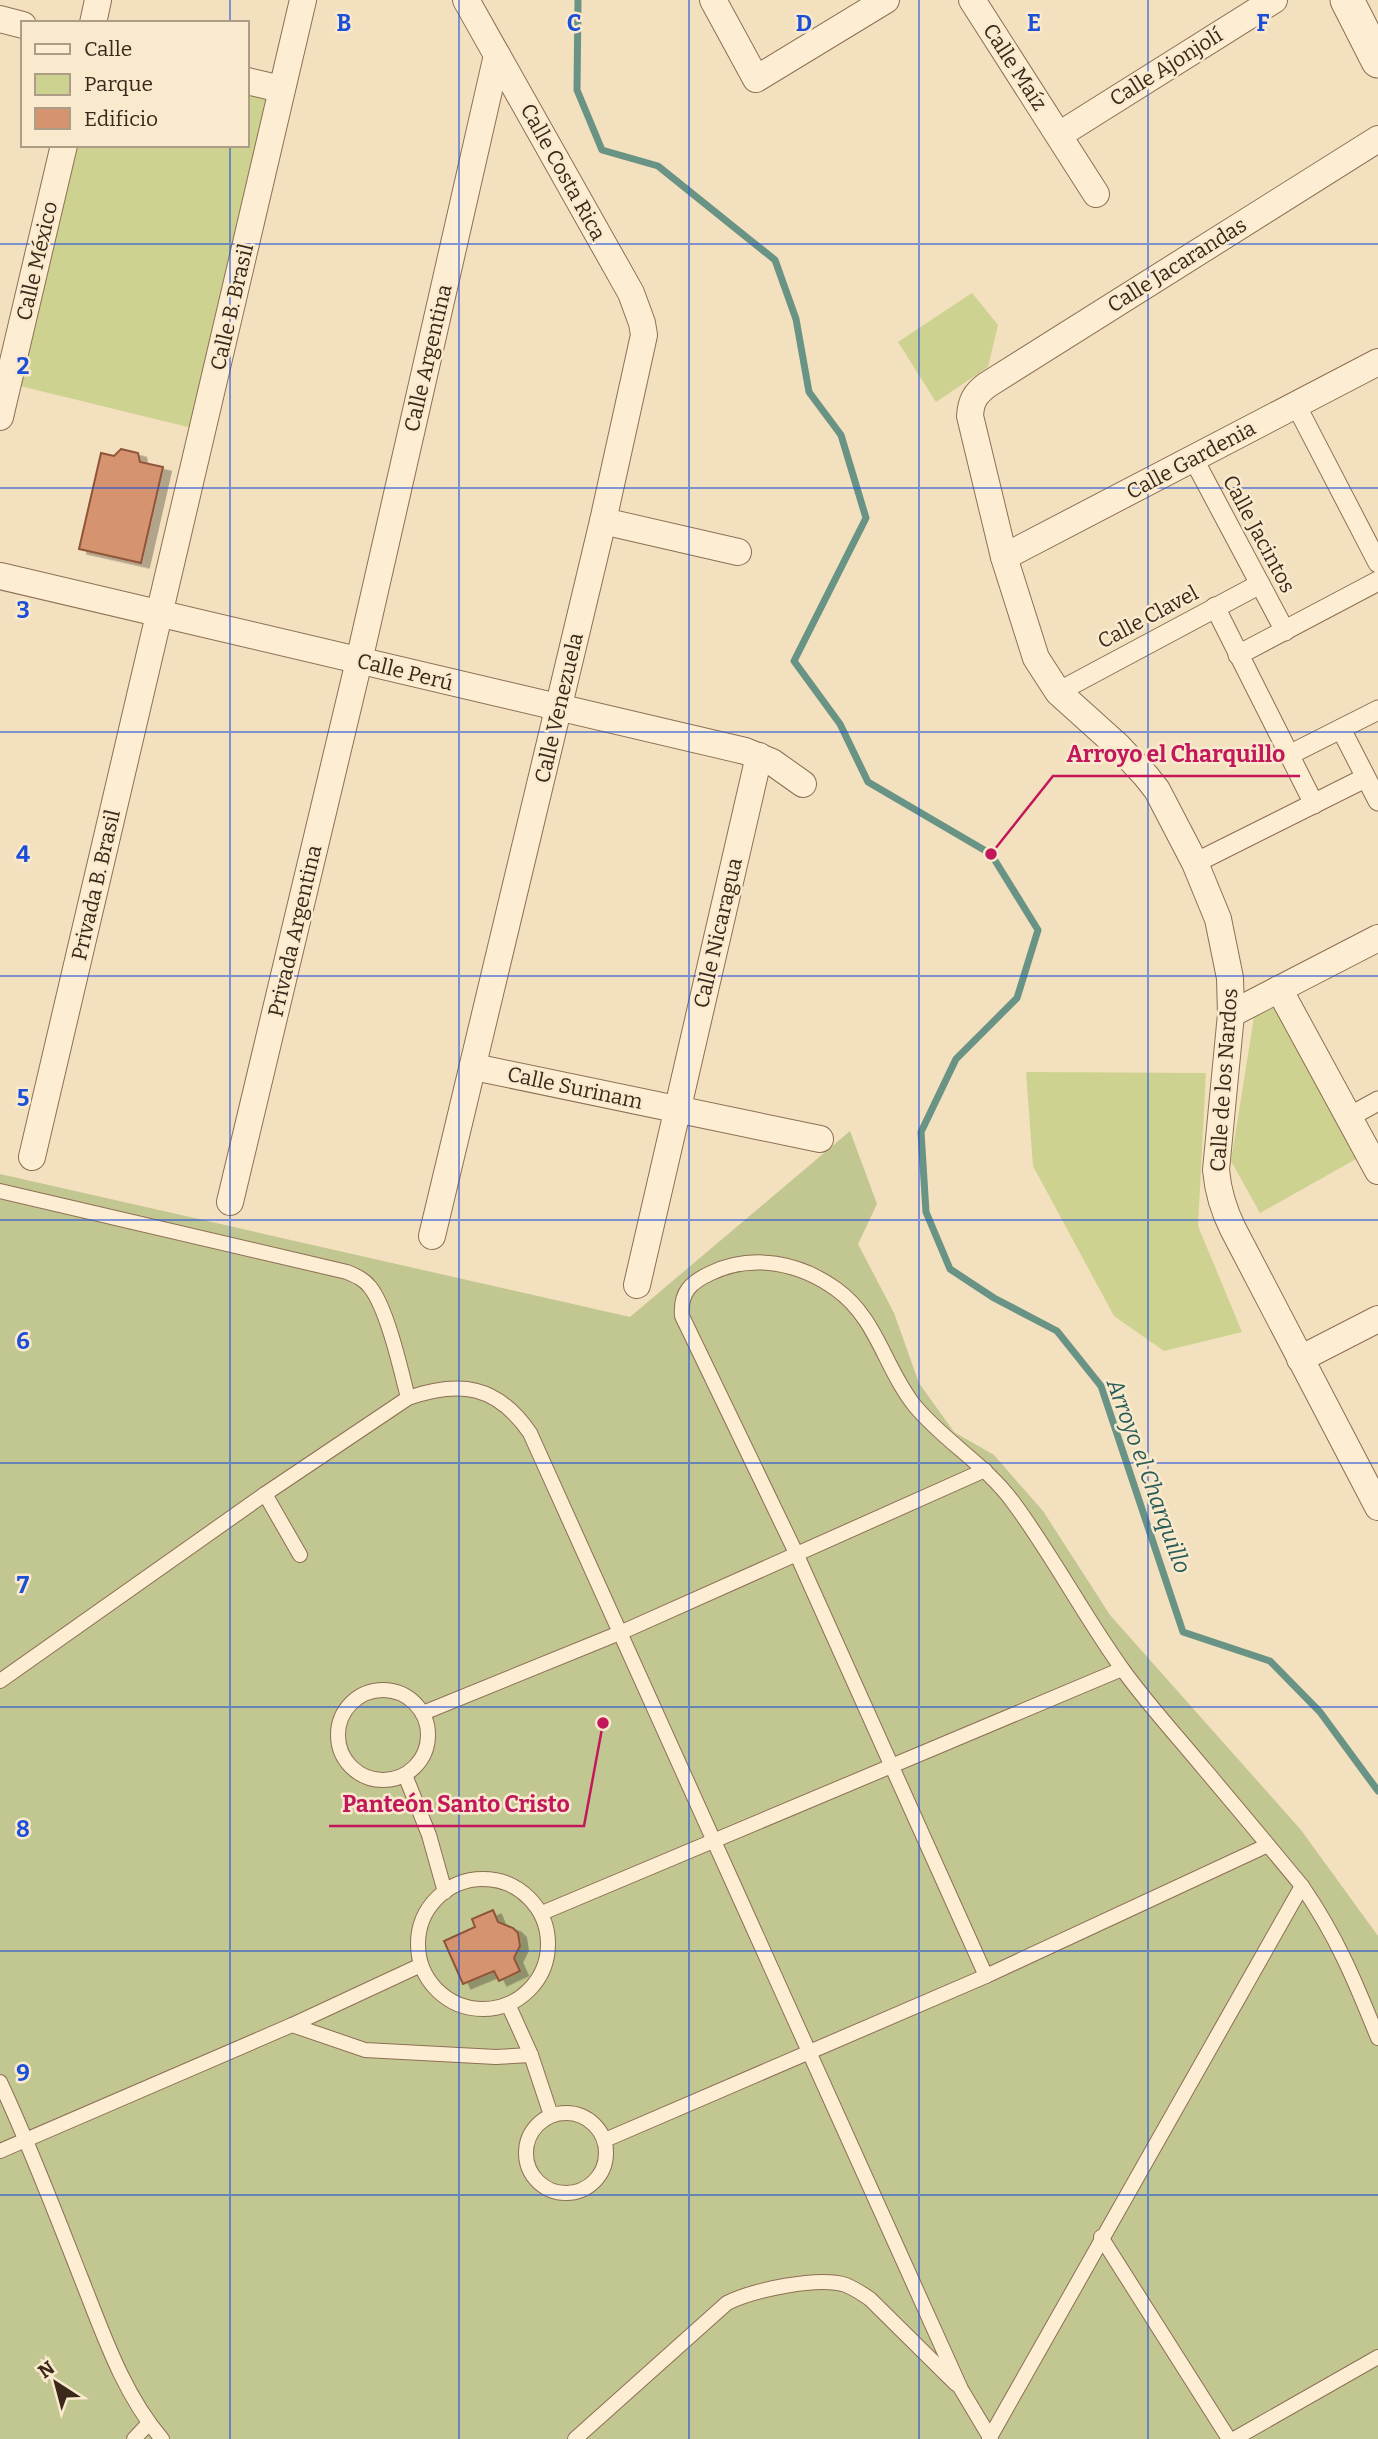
<svg xmlns="http://www.w3.org/2000/svg" width="1378" height="2439" viewBox="0 0 1378 2439" font-family="Bitter,serif">
  <style>
    .green { fill: #ced290 }
    .cemetery { fill: #c2c691 }
    .lines { fill: none; stroke-linecap: round; stroke-linejoin: round }
    .stream { stroke: #689385; stroke-width: 7 }
    .building { fill: #d5936f; stroke: #8f5537; stroke-width: 2; filter: url(#shadow) }
    .service-casing { stroke: #8d6f54; stroke-width: 16 }
    .pedestrian-casing { stroke: #8d6f54; stroke-width: 21 }
    .minor-casing { stroke: #8d6f54; stroke-width: 28 }
    .tertiary-casing { stroke: #8d6f54; stroke-width: 35 }
    .service { stroke: #fdedd2; stroke-width: 14 }
    .pedestrian { stroke: #fdedd2; stroke-width: 19 }
    .minor { stroke: #fdedd2; stroke-width: 26 }
    .tertiary { stroke: #fdedd2; stroke-width: 33 }
    .grid { fill: none; stroke: #1d4ed8; stroke-width: 2; stroke-opacity: 0.55 }
    .labels { text-anchor: middle; stroke-width: 5; stroke-linejoin: round; paint-order: stroke }
    .street-label { font-size: 21px; fill: #3b281b; stroke: #f9eace }
    .water-label { font-size: 23px; font-style: italic; fill: #285c56; stroke: #f9eace }
    .grid-label { font-size: 23px; text-anchor: middle; font-weight: bold; fill: #1d4ed8; stroke: #f9eace; stroke-width: 5; stroke-linejoin: round; paint-order: stroke }
    .leader { fill: none; stroke: #c2185b; stroke-width: 2.5 }
    .callout-dot { fill: #c2185b; stroke: #f9eace; stroke-width: 2.5 }
    .callout-label { font-size: 23px; text-anchor: middle; font-weight: bold; fill: #c2185b; stroke: #f9eace; stroke-width: 5; stroke-linejoin: round; paint-order: stroke }
  </style>
  <defs>
    <filter id="shadow"><feDropShadow dx="8" dy="4.5" stdDeviation="0" flood-color="#0004"/></filter>
  </defs>
  <rect width="100%" height="100%" fill="#f3e0be"/>
  <g class="green">
    <path d="M247,91L276,99L192,428L16,385L78,145H247Z"/>
    <path d="M972,293L998,325L988,367L936,402L898,342Z"/>
    <path d="M1282,1004L1365,1154L1260,1213L1231,1161L1254,1017Z"/>
    <path d="M1026,1072L1206,1073L1198,1226L1242,1332L1164,1351L1114,1316L1033,1166Z"/>
  </g>
  <path class="cemetery" d="M850,1131L877,1204L858,1244L894,1313L919,1383L954,1432L994,1455L1043,1511L1110,1615L1301,1830L1378,1936V2439H0V1174L630,1317Z"/>
  <g class="lines">
    <path class="stream" d="M578,0L577,90L602,150L658,166L775,260L796,319L809,392L841,435L866,518L794,661L840,724L868,782L991,854L1038,930L1017,998L956,1059L921,1132L926,1212L950,1269L994,1298L1057,1331L1101,1386L1183,1632L1270,1661L1320,1712L1378,1791"/>
  </g>
  <g class="building">
    <path d="M121,449L138,453L140,462L163,467L141,563L79,549L101,453L114,456Z"/>
    <path d="M493,1910L498,1922L513,1928L518,1933L520,1946L514,1958L520,1971L499,1981L494,1971L463,1984L444,1941L475,1927L472,1919Z"/>
  </g>
  <g class="lines">
    <defs>
      <g id="service">
        <path d="M0,1191L347,1272C356,1276 364,1279 370,1287C387,1308 401,1370 408,1398"/>
        <path d="M265,1494L300,1555"/>
        <path d="M0,1681L265,1494L408,1398C460,1380 497,1385 530,1433L961,2389L991,2439"/>
        <circle cx="383" cy="1735" r="45"/>
        <path d="M423,1713L622,1632L985,1470"/>
        <path d="M405,1775L429,1835L445,1892"/>
        <circle cx="483" cy="1944" r="65"/>
        <path d="M542,1913L1122,1669"/>
        <path d="M986,1976L796,1553L682,1316C680,1292 691,1282 711,1273C753,1253 800,1263 836,1289C877,1318 885,1369 915,1406C944,1441 986,1465 1013,1502C1053,1556 1084,1616 1123,1670C1144,1699 1167,1725 1190,1752C1227,1796 1265,1841 1302,1886C1337,1937 1355,1981 1378,2038"/>
        <path d="M508,2004L531,2055L551,2115"/>
        <path d="M292,2025L365,2050L496,2057L531,2055"/>
        <path d="M0,2082C30,2146 55,2212 81,2278C103,2333 123,2394 162,2439"/>
        <circle cx="566" cy="2153" r="40"/>
        <path d="M605,2140L986,1976L1268,1845"/>
        <path d="M0,2151L292,2025L421,1965"/>
        <path d="M1101,2237L1229,2439"/>
        <path d="M134,2439L149,2423"/>
        <path d="M575,2439L727,2303C753,2290 818,2276 846,2285C855,2289 863,2294 870,2299L956,2384"/>
        <path d="M989,2439L1302,1886"/>
        <path d="M1234,2439L1378,2357"/>
      </g>
      <g id="pedestrian">
        <path d="M1296,405L1378,563"/>
        <path d="M1193,458L1285,631"/>
        <path d="M1215,607L1314,804"/>
        <path d="M1238,655L1378,581"/>
        <path d="M1058,692L1260,584"/>
        <path d="M1341,729L1378,801"/>
        <path d="M1289,755L1378,710"/>
        <path d="M1195,863L1365,778"/>
        <path d="M1349,1117L1378,1101"/>
      </g>
      <g id="minor">
        <path d="M713,0L756,79L886,0"/>
        <path d="M972,0L1096,194"/>
        <path d="M0,19L23,25"/>
        <path d="M93,23L98,0"/>
        <path d="M247,81L281,89"/>
        <path d="M1059,135L1274,0"/>
        <path d="M1378,139L987,385C975,394 971,401 970,416L1004,557L1036,658L1058,692L1119,747L1146,776L1157,790L1195,863L1218,919L1230,978L1231,1014L1216,1170C1218,1192 1223,1209 1233,1229L1378,1507"/>
        <path d="M0,417L64,145"/>
        <path d="M603,521L738,552"/>
        <path d="M1004,557L1378,362"/>
        <path d="M0,576L745,751L772,762L803,784"/>
        <path d="M1279,989L1378,1171"/>
        <path d="M1231,1014L1378,938"/>
        <path d="M474,1067L820,1139"/>
        <path d="M32,1157L303,0"/>
        <path d="M230,1202L359,661L497,55"/>
        <path d="M432,1236L603,521L644,335L642,323L631,293L466,0"/>
        <path d="M637,1285L759,756"/>
        <path d="M1300,1359L1378,1319"/>
      </g>
      <path id="tertiary" d="M1347,0L1378,61"/>
    </defs>
    <use href="#service" class="service-casing"/>
    <use href="#pedestrian" class="pedestrian-casing"/>
    <use href="#minor" class="minor-casing"/>
    <use href="#tertiary" class="tertiary-casing"/>
    <use href="#service" class="service"/>
    <use href="#pedestrian" class="pedestrian"/>
    <use href="#minor" class="minor"/>
    <use href="#tertiary" class="tertiary"/>
  </g>
  <path class="grid" d="M230,0V23M459,0V2439M689,0V2439M919,0V2439M1148,0V2439M230,145V2439M0,244H1378M0,488H1378M0,732H1378M0,976H1378M0,1220H1378M0,1463H1378M0,1707H1378M0,1951H1378M0,2195H1378"/>
  <g class="labels">
    <g class="street-label">
      <text transform="translate(1015 67) rotate(57)" y="7">Calle Maíz</text>
      <text transform="translate(1166 67) rotate(-32)" y="7">Calle Ajonjolí</text>
      <text transform="translate(563 172) rotate(61)" y="7">Calle Costa Rica</text>
      <text transform="translate(37 261) rotate(-77)" y="7">Calle México</text>
      <text transform="translate(1177 265) rotate(-32)" y="7">Calle Jacarandas</text>
      <text transform="translate(232 307) rotate(-77)" y="7">Calle B. Brasil</text>
      <text transform="translate(428 358) rotate(-77)" y="7">Calle Argentina</text>
      <text transform="translate(1191 460) rotate(-28)" y="7">Calle Gardenia</text>
      <text transform="translate(1259 534) rotate(62)" y="7">Calle Jacintos</text>
      <text transform="translate(1148 617) rotate(-28)" y="7">Calle Clavel</text>
      <text transform="translate(405 672) rotate(14)" y="7">Calle Perú</text>
      <text transform="translate(559 708) rotate(-77)" y="7">Calle Venezuela</text>
      <text transform="translate(96 885) rotate(-77)" y="7">Privada B. Brasil</text>
      <text transform="translate(295 931) rotate(-77)" y="7">Privada Argentina</text>
      <text transform="translate(718 933) rotate(-77)" y="7">Calle Nicaragua</text>
      <text transform="translate(1224 1080) rotate(-86)" y="7">Calle de los Nardos</text>
      <text transform="translate(575 1088) rotate(12)" y="7">Calle Surinam</text>
    </g>
    <g class="water-label">
      <text transform="translate(1149 1476) rotate(70)" y="8">Arroyo el Charquillo</text>
    </g>
  </g>
  <g class="grid-label">
    <text x="344" y="31">B</text>
    <text x="574" y="31">C</text>
    <text x="804" y="31">D</text>
    <text x="1034" y="31">E</text>
    <text x="1263" y="31">F</text>
    <text x="23" y="374">2</text>
    <text x="23" y="618">3</text>
    <text x="23" y="862">4</text>
    <text x="23" y="1106">5</text>
    <text x="23" y="1349">6</text>
    <text x="23" y="1593">7</text>
    <text x="23" y="1837">8</text>
    <text x="23" y="2081">9</text>
  </g>
  <path class="leader" d="M991 854L1053 776H1300M603 1723L584 1826H329"/>
  <g class="callout-dot">
    <circle cx="991" cy="854" r="7"/>
    <circle cx="603" cy="1723" r="7"/>
  </g>
  <g class="callout-label">
    <text x="1176" y="762">Arroyo el Charquillo</text>
    <text x="456" y="1812">Panteón Santo Cristo</text>
  </g>
  <rect x="21" y="21" width="228" height="126" fill="#f9eace" stroke="#ad9c86" stroke-width="2"/>
  <rect x="35" y="44" width="35" height="10" fill="#fdedd2" stroke="#ad9c86" stroke-width="2"/>
  <text x="84" y="56" font-size="21" fill="#3b281b">Calle</text>
  <rect x="35" y="74" width="35" height="21" fill="#ced290" stroke="#ad9c86" stroke-width="2"/>
  <text x="84" y="91" font-size="21" fill="#3b281b">Parque</text>
  <rect x="35" y="108" width="35" height="21" fill="#d5936f" stroke="#ad9c86" stroke-width="2"/>
  <text x="84" y="126" font-size="21" fill="#3b281b">Edificio</text>
  <g transform="translate(56 2383) rotate(324)" stroke="#f9eace" stroke-width="5" paint-order="stroke">
  <path d="M0-5L12 26L0 18L-12 26Z" fill="#3b281b"/>
  <text y="-10" font-size="19" font-weight="bold" text-anchor="middle" fill="#3b281b">N</text>
  </g>
</svg>
